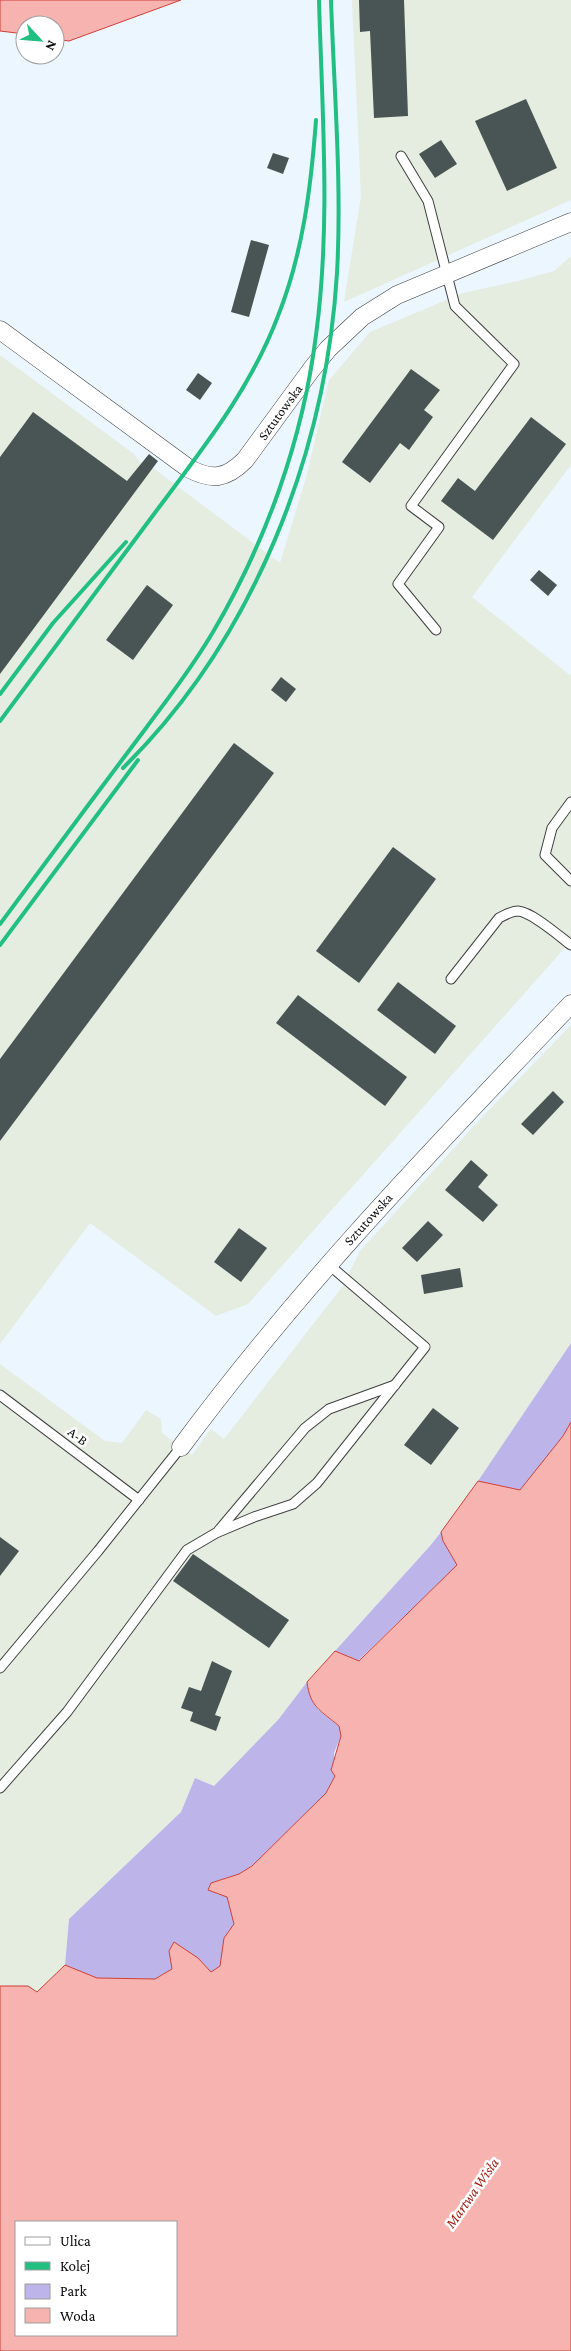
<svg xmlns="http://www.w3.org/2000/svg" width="571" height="2351" viewBox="0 0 571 2351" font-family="'Crimson Pro',serif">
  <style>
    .industrial { fill: #e5ece0 }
    .green { fill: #bdb5ea }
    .water { fill: #f7b3b0; stroke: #d03f35; fill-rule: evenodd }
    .building { fill: #495555 }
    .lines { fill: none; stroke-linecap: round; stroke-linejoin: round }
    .service-casing { stroke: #404040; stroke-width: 11 }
    .minor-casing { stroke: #404040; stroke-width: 19 }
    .service { stroke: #fff; stroke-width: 9 }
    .minor { stroke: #fff; stroke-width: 18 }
    .rail { stroke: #22bf83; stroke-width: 4 }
    .labels { text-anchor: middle; stroke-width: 5; stroke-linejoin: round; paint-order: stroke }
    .street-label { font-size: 14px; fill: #0d0d0d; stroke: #fff }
    .water-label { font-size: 15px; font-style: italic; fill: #a02214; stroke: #fff }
  </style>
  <rect width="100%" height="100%" fill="#ecf6ff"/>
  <g class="industrial">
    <path d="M352,0H571V200L344,302L361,196Z"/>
    <path d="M571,256V465L472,597L571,676V941L248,1304L216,1316L90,1223L0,1344V355L134,454L141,463L140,465L153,468L280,563L306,478L329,380L370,332L463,293L518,281L554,271Z"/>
    <path d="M571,1025V1343L478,1481L430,1546L307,1682L279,1720L214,1786L195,1778L181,1812L69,1919L65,1965L37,1992L0,1986V1364L105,1441L122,1443L146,1410L161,1419L162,1433L192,1455L211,1429L224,1439L342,1287L360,1251L485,1114Z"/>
  </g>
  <g class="green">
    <path d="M571,1343V1422L563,1436L520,1490L478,1481Z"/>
    <path d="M441,1532L443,1541L457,1565L358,1661L335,1651L430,1546Z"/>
    <path d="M307,1682C310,1707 320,1711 339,1726L341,1736L334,1753L335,1776L326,1793L252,1866L239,1874L211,1883L208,1890L227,1897L234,1924L224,1938L220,1966L211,1972L198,1958L169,1951L172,1969L155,1979L97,1978L65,1965L69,1919L181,1812L195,1778L214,1786L278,1720Z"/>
  </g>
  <g class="water">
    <path d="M0,0H181L69,41L55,39V25H25V34L0,31Z"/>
    <path d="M571,1422V2351H0V1986H28L37,1992L65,1965L97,1978L155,1979L172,1969L169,1951L174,1942L198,1958L211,1972L220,1966L224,1938L234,1924L227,1897L208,1890L211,1883L239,1874L252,1866L326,1793L335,1776L331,1770L341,1736L339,1726C320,1710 310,1707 307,1682L335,1651L359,1661L457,1565L443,1541L441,1532L478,1481L520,1490L563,1436ZM176,2222V2335H16V2222Z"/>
  </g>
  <g class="building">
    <path d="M359,0H404L408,116L374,118L370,31L360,32Z"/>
    <path d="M526,99L557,168L507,191L475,121Z"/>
    <path d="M441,140L457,164L435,178L419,154Z"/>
    <path d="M273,153L289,158L283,174L267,168Z"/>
    <path d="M251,240L269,245L249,317L231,312Z"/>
    <path d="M411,369L440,390L424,410L433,417L409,450L400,443L370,483L342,462Z"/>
    <path d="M198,373L212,383L200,400L186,390Z"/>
    <path d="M33,412L127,481L149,454L158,461L0,674V457Z"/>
    <path d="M531,417L566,444L493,540L441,501L458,478L475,491Z"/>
    <path d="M539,570L557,585L548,596L530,580Z"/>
    <path d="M147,585L173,605L133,660L106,640Z"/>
    <path d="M281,677L296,689L286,702L271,690Z"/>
    <path d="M234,743L274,773L0,1141V1059Z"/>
    <path d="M393,847L436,879L359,983L316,951Z"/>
    <path d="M398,982L456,1026L435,1054L377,1010Z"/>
    <path d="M298,995L407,1077L385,1106L276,1023Z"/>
    <path d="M553,1091L564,1102L533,1135L521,1124Z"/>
    <path d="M471,1160L488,1175L478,1187L498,1205L483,1222L445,1190Z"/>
    <path d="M428,1221L443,1235L417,1262L402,1248Z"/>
    <path d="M239,1228L267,1248L241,1282L214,1262Z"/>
    <path d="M460,1268L463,1287L424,1294L421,1275Z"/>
    <path d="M433,1408L459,1428L431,1465L404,1445Z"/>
    <path d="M0,1537L19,1551L0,1576Z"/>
    <path d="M193,1554L289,1620L269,1648L173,1581Z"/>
    <path d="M212,1661L232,1671L215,1715L221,1717L216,1731L190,1721L193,1712L181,1708L189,1687L201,1691Z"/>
  </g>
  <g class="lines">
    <defs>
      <g id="service">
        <path d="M401,156L428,201L455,306L514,364L411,506L439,527L398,584L436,630"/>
        <path d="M571,802L552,828L545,855L571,881"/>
        <path d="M451,979L499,918C505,915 511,911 518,911C532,912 559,936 571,945"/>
        <path d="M0,1395L139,1500"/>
        <path d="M219,1530L305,1428L329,1409L395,1385"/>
        <path d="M0,1668L98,1551L181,1447"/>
        <path d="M0,1788L67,1712L187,1550L216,1533L254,1517L293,1504L317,1483L425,1347L328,1264"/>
      </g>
      <g id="minor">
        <path d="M0,330L188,468C212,481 226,479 245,460L311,370L328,349L362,317L397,295L571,222"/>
        <path d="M181,1447C300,1286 434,1148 571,1004"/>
      </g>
    </defs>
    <use href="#service" class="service-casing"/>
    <use href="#minor" class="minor-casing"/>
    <use href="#service" class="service"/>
    <use href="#minor" class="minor"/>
    <g class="rail">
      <path d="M0,694L53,623L126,542"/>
      <path d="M0,721C51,652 102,583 154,514C201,451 250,390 278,316C303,253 311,187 316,120"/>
      <path d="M123,768C253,640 326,454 337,273C342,184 334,90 331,0"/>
      <path d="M0,924C43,866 85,809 128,752C157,713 188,674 213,632C266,542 303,439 316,335C331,224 322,112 319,0"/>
      <path d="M0,945L138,760"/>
    </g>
  </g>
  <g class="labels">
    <g class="street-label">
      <text transform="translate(280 412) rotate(-54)" y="5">Sztutowska</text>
      <text transform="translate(368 1219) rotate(-48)" y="5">Sztutowska</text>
      <text transform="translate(78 1436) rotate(37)" y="5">A-B</text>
    </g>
    <g class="water-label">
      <text transform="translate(472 2193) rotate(-55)" y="5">Martwa Wisła</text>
    </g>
  </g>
  <rect x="15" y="2221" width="162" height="115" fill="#ffffff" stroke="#9e9e9e"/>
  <rect x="25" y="2237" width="25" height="8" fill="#ffffff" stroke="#9e9e9e"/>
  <text x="60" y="2246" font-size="15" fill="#0d0d0d">Ulica</text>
  <rect x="25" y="2262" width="25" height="8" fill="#22bf83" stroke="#9e9e9e"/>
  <text x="60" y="2271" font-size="15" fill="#0d0d0d">Kolej</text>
  <rect x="25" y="2284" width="25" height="15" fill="#bdb5ea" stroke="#9e9e9e"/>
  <text x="60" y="2296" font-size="15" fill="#0d0d0d">Park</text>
  <rect x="25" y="2308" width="25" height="15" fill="#f7b3b0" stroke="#9e9e9e"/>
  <text x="60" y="2321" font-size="15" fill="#0d0d0d">Woda</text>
  <g transform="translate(40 40) rotate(116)"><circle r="24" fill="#ffffff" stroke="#9e9e9e"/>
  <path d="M0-4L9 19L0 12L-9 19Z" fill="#22bf83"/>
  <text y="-8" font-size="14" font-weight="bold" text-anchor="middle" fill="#0d0d0d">N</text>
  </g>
</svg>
